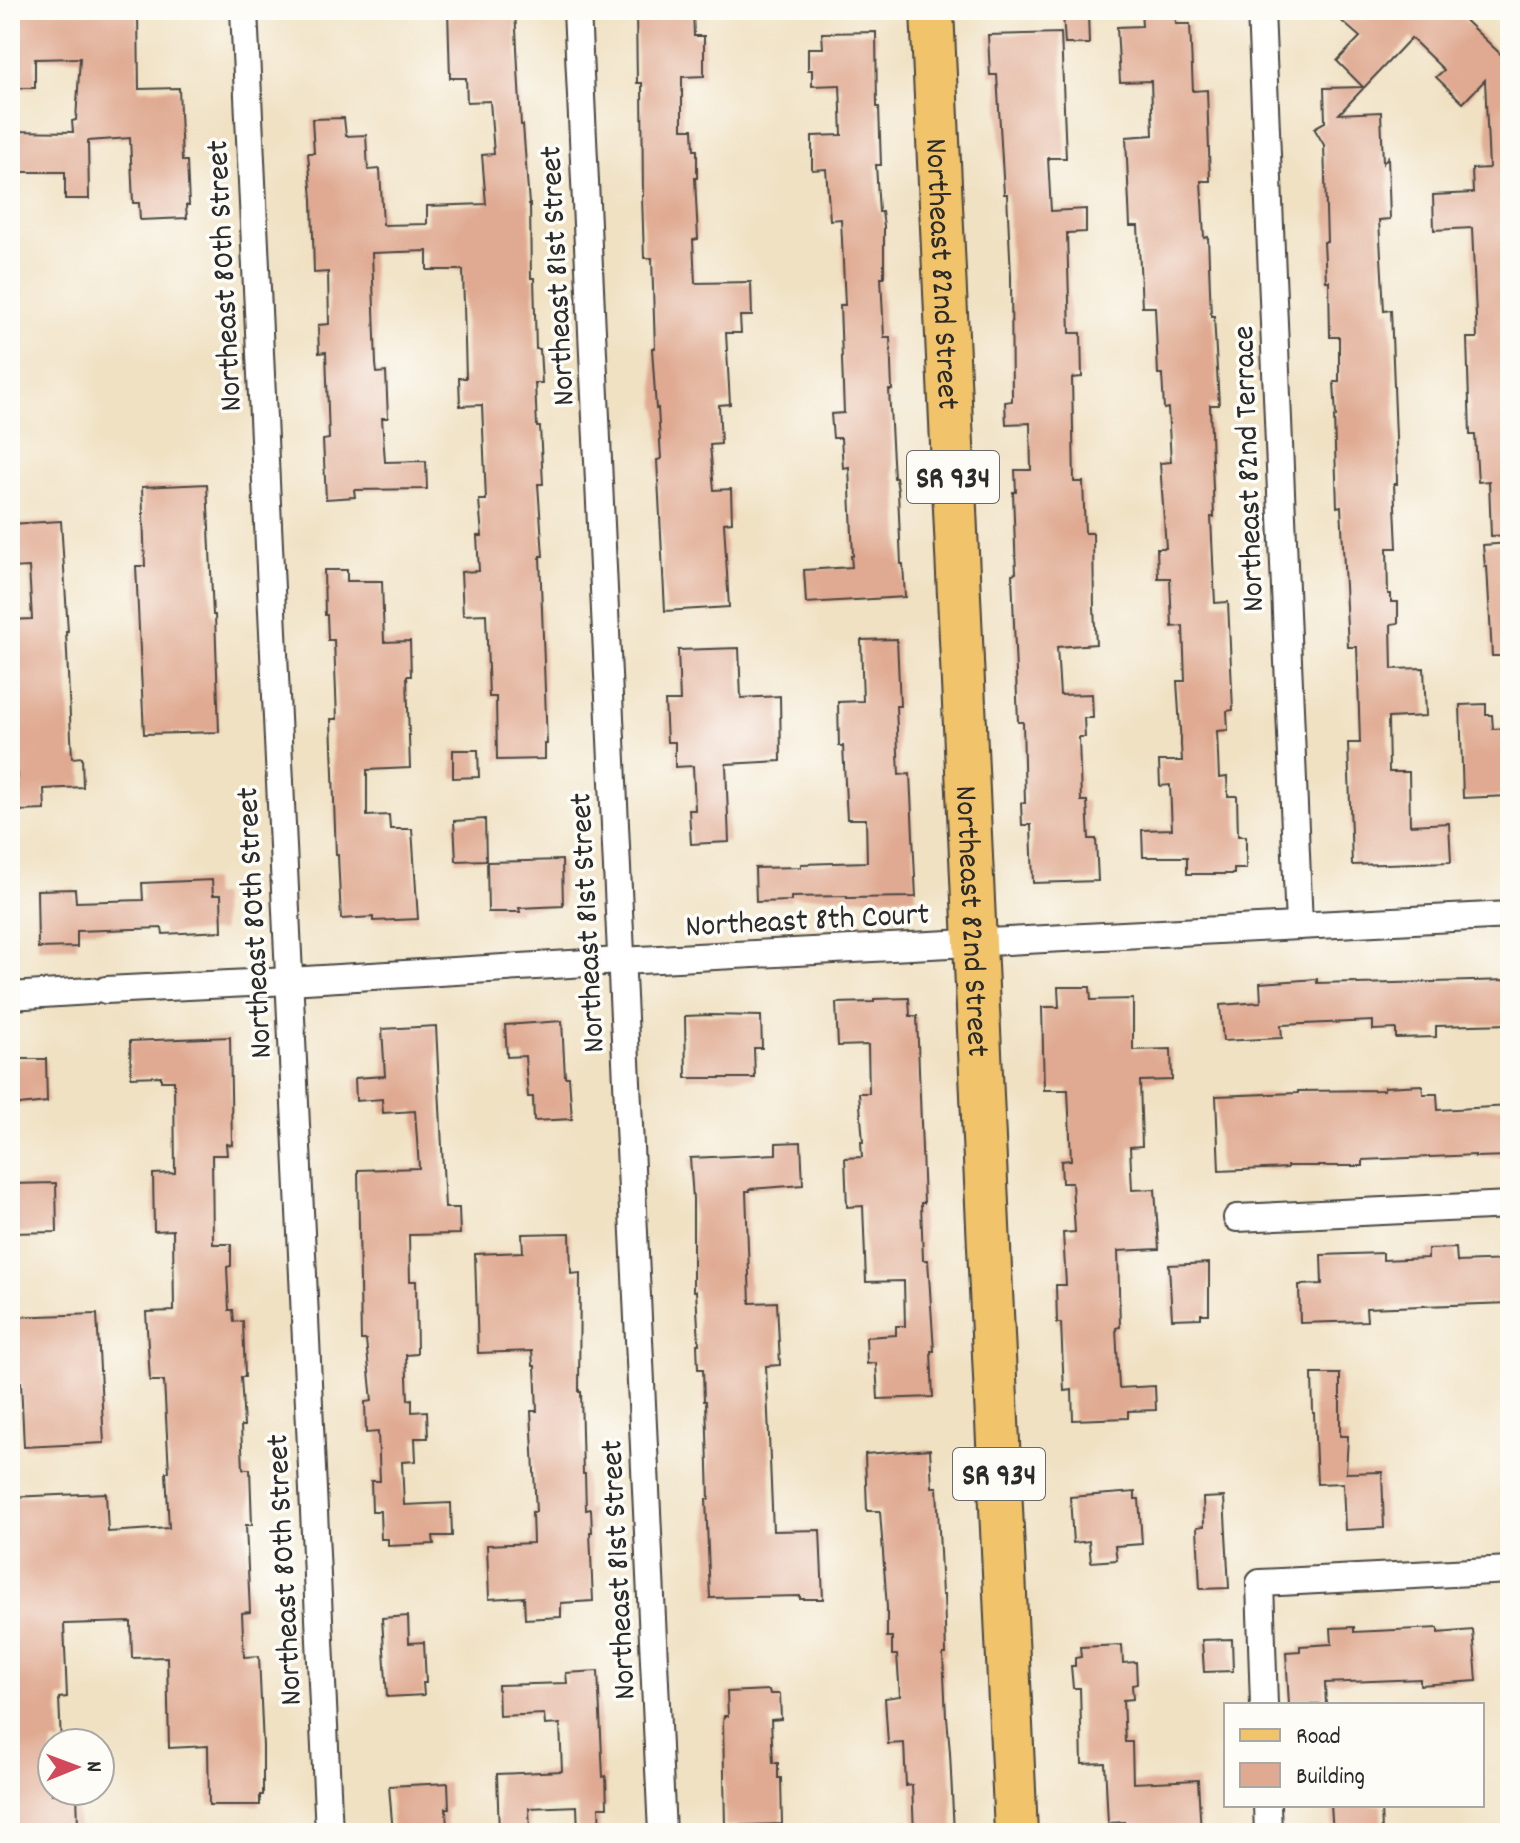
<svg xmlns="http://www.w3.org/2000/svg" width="1520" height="1843" viewBox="0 0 1520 1843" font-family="Dekko,sans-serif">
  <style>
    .building { fill: #e0aa92 }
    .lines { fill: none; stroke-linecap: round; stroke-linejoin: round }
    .minor-casing { stroke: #494642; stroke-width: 30 }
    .primary-casing { stroke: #494642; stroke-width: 46 }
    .minor { stroke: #fff; stroke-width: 26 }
    .primary { stroke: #f1c36a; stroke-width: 42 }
    .labels { text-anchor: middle; stroke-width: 7; stroke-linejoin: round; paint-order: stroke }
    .shield { fill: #fdfcf7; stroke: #6a6a68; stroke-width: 2 }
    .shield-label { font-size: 30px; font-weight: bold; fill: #2b2b2b }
    .street-label { font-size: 32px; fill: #2b2b2b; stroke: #fdfcf7 }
  </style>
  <rect width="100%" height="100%" fill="#fdfcf7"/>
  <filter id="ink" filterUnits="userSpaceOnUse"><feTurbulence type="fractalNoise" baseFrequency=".0125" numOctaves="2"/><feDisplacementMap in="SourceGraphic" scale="16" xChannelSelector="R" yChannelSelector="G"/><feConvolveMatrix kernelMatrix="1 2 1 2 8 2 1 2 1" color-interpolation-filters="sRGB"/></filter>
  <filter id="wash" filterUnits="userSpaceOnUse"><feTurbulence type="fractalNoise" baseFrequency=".006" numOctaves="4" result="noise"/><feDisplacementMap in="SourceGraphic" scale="32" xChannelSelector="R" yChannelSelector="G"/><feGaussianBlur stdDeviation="1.8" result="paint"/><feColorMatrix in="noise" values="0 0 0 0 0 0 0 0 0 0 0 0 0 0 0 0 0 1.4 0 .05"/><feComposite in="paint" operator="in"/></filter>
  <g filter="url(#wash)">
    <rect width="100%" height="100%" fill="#f0e1c3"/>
    <g id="blocks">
      <g class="building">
        <path d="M10,10H80V12L138,11L139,89L179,88L182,161H187L189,205H186L187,218L140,220L139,203H133L130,138L88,141L89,199H65V172H10V131L73,132L72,121L76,120L80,58L35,59V88H10Z"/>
        <path d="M448,10H515L521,125H523L529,204H530L531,278H534L536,349H540L542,383H535L537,427H540L543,484H538L543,556H540L547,744H545V759L497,760L496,697H489L486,614L463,615L461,572L479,571L477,536H482L479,500H486L482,405L460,406L459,378H466L463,270H427V251L372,253L376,364L377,373L386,372L388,418H382L385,462L426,461L427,489L354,490L355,497L326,499L323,440L329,439L326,352L319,353L318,325L329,324L328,272L314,273L312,199L308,153H314L312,119L344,118L346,136L366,135L368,170L380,169L383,225L427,224V206L486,204L482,155L494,154L490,101L467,102L466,78H450Z"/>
        <path d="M636,10H693L694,36H704V76L682,77V129H693L694,150H697V178H695L698,239L693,240L695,283L751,282L752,316H740L741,333H726L730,404L719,405L721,444L710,445L714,490L731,489L732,522L724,523L729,607L665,611L657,460L661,459L658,408L656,409L652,348H655L652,258H644L642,196H643L642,83H637Z"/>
        <path d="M1141,10H1175L1176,24H1190L1193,91L1207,90L1210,181H1201L1204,238L1208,237L1211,316H1214L1219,405H1210L1214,517H1211L1215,603L1228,602L1233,710L1227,711L1228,730L1217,731L1219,778L1227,777L1228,796H1237L1238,836H1246V869H1234V874H1187V857H1143L1142,830L1172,829L1170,785L1160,786L1159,761H1182L1177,681H1185L1183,626L1172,627L1170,578H1158L1157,548H1166L1160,463L1171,462L1168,408L1164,409L1162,374H1158L1155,307H1142L1138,226H1130L1126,137L1153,135L1151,81L1120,82L1117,27L1142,26Z"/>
        <path d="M1329,10H1454L1510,63V535L1491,536L1489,481L1478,482L1475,435H1470L1467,338H1477L1472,228L1434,230L1433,195L1473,193L1472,169L1489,168L1485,80L1463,103L1436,77L1444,70L1411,38L1339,114L1381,112L1383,163L1388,157L1390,219L1379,220L1384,311L1391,310L1396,437L1397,484H1394L1397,548H1387L1388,594H1391V602H1398V623L1391,624L1392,669L1424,668L1426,716L1388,718L1389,772H1409L1410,825L1449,823L1451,862L1352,865L1348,743H1360L1357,647H1348L1341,506L1337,507L1334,417H1336L1334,382H1339V337H1330L1329,281H1326L1324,242H1327L1324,145L1314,128L1325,122L1324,88L1363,87L1337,61L1360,37Z"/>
        <path d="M1088,13L1089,44H1065L1063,14Z"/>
        <path d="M876,32L877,107H879L881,165H876L879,212H882L884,226V277H881L884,337H890L892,390H889L894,478H896L898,491L901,564H903L905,597L806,603L804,570L852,567L851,556H853L849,467L843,468L841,438H833L831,414L844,413L840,305H845L841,219L830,220L826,169L812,170V136L842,135L840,85L812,86V70H808V48H823L822,33Z"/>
        <path d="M1061,33L1066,158H1048L1051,211L1086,209V232L1067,233L1070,333H1081L1082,377L1072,378L1074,482H1083L1085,533H1093L1094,608L1096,644L1057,647L1060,695L1092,694L1093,718H1084L1085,737H1079L1081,801H1087L1089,839H1096L1098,881L1033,883L1031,825H1022L1021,803H1025L1023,722H1018L1012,574L1016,573L1013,492H1016L1015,470H1031L1030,423L1006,424L1005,402L1012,401L1011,276L1007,194H1004L997,75H990L988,35Z"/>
        <path d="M207,484L213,615H215L219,732L144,734L136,566H145L142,487Z"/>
        <path d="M61,521L68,632H66L72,758L82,757L83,787L44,789L45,810L18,811L16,748L10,749V620L32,619L29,567L10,568V524Z"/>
        <path d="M1510,543V656H1492L1487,566L1485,567L1483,545Z"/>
        <path d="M324,570H347V581H382L384,642L410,641L411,676H407L410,768L367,770V816L389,815L390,829H412L418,919L373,921V917L341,919L338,855H336L331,719H337L334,640H328L327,615H325Z"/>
        <path d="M897,639L900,706H896L899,775L910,774L916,897L847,898V896L791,897V901L756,902L755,868L801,867V864L867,862L866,819H847L843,746H839L838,702L863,701L861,640Z"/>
        <path d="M739,648L741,698L780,696L781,761L726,764L729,842L691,844L689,810H695L693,766L675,767V742H667L665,701H680L678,650Z"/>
        <path d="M1486,704V715H1492L1493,729L1507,728L1509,796L1463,798L1460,705Z"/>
        <path d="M453,750H478L479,777L453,778Z"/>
        <path d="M485,819L486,860L456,861L454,821Z"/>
        <path d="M562,860L563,906L519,908L520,912H488L487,862Z"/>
        <path d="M212,880L213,895H221L222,931L163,934L162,928L77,931V947L38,948L37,890L75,889L76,902L143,900L142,883Z"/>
        <path d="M1317,979V983L1356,982L1357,984L1509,980L1510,1024L1436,1026V1037L1396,1038V1029L1373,1030V1021L1281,1025L1282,1038L1223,1041L1220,1005L1261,1002L1260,983Z"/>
        <path d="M1058,987H1090L1091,1000L1133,999V1050L1171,1049L1172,1080L1140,1081L1142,1146L1130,1147L1132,1190L1155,1189L1159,1249L1118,1251L1120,1327L1116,1328L1119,1388L1155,1386L1156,1410L1128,1411V1418L1073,1420L1072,1390L1064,1391L1061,1323H1057L1056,1285H1066L1063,1233L1075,1232L1072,1183H1062L1061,1161L1071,1160L1068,1090H1044L1042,1007H1059Z"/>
        <path d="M909,998L910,1016H917L924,1203H921L923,1260H928L934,1351H931L933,1397L878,1399L876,1363L867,1364L866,1337L896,1335V1326H905L904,1281L866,1282L863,1206L847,1207L845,1158L862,1157L861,1142H863L859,1093H869L868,1045L838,1046L836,1003L874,1002V999Z"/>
        <path d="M709,1015L761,1016L762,1048H754L755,1078H686L685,1016Z"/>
        <path d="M562,1021L565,1077H569L572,1119L534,1121L533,1097H528L525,1056L507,1057L505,1025Z"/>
        <path d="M436,1026L445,1208H459L460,1234L409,1235L410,1281H416L417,1354L406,1355L408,1400L412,1399V1412L427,1411L428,1438H415L416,1461L402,1462L404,1505L451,1503L452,1536H433L434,1544L388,1546V1539H381L380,1511H372L371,1481H380L378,1432L366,1433L365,1402L372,1401L366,1340H361L358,1170L419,1168L415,1111L383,1113L382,1099L356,1101L355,1078L385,1076L382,1029Z"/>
        <path d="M230,1037L232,1145L226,1144L227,1155H212L213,1244H231V1266L227,1267L229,1310H233L234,1322L243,1321L245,1377H241L244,1426H241L243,1469H250L252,1525H246L250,1612L242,1613L244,1657L259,1656L263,1747V1795H260V1805H209L208,1746L169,1748L167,1657L132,1658L131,1622L64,1624L67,1697L59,1698L61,1743H52V1794L77,1792L78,1826L10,1829V1497L106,1493L108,1532L169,1528L166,1472H169L164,1381H150L146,1312L174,1311L173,1230L154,1231L153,1174L175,1173L174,1081H161V1076L131,1077L130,1041Z"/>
        <path d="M10,1059H46L47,1102L10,1106Z"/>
        <path d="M1422,1085L1423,1094H1437L1438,1110L1510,1106V1156L1475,1157V1155L1363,1160V1166H1287V1168L1219,1171L1216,1096L1298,1093V1091L1384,1090V1087Z"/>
        <path d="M801,1142L803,1185L750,1189V1191H746L750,1303L777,1302L780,1365L766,1366L773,1531L820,1530L823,1599H800V1596L710,1598L706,1499H709L706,1401H704L703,1369H698L697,1344H699L696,1291H693V1199L690,1158L776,1154V1143Z"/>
        <path d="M56,1183L57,1232L10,1233V1184Z"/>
        <path d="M570,1233L571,1274L580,1273L579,1392H581L583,1474H585L586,1510L591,1509L592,1532H590L593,1601L561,1603V1617L525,1619L524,1597L489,1599L487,1545L533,1543L532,1512H536L531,1411H537L535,1366H533L532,1351L478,1353L475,1254L523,1252L522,1234Z"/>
        <path d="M1456,1248L1457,1262L1510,1260V1303L1366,1308L1367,1321L1300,1323L1299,1285L1322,1284L1321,1255L1383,1253V1260L1428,1258V1249Z"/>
        <path d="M1209,1263V1314H1201V1318L1172,1319L1169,1265Z"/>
        <path d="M97,1314L104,1443L24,1447L21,1382L10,1383V1317Z"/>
        <path d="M1312,1374H1340V1436H1348L1346,1473L1382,1472L1384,1528L1345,1530L1343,1483L1317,1484L1314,1413H1313Z"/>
        <path d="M930,1449L932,1487H937L942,1595H944L946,1654H943L946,1717H947L950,1753L954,1833H914L912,1785L906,1786L904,1743L888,1744L885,1698L900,1696L897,1655H892V1637H887V1608L880,1511H867L865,1454Z"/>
        <path d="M1135,1492V1499H1139L1142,1544L1115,1546L1117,1560L1091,1562L1089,1541L1073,1543L1070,1497Z"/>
        <path d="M1224,1497L1229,1588L1200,1589L1197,1527L1204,1526L1203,1498Z"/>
        <path d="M408,1616L409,1643L424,1642L426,1683H423L424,1695L387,1697L382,1618Z"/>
        <path d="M1354,1627V1632L1438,1628V1633L1473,1630L1477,1681L1420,1685V1679L1325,1683L1326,1705H1289L1286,1652L1300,1651V1646L1332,1644L1331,1628Z"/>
        <path d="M1232,1639L1233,1671L1204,1672L1202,1640Z"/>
        <path d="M1122,1645L1123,1663L1136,1662L1137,1684L1132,1685L1133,1699L1123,1700L1125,1742H1132L1133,1783L1198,1780L1201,1833H1124V1822L1108,1823L1105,1763L1082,1764L1080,1688H1073L1071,1666H1075V1658L1081,1657L1080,1647Z"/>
        <path d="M598,1671L603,1777L606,1776L607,1807H599L600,1833H578L577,1806L529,1808L530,1833H499L497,1774L562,1771L560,1724L545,1725L544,1714L499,1716L498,1685L567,1683L566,1673Z"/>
        <path d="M769,1690L770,1694H780L781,1719L771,1720L773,1763H778V1778H781L782,1824L725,1826L723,1722L724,1716H728L727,1692Z"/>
        <path d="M448,1783L449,1808H446L447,1831H438V1833H393L389,1786Z"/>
        <path d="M1331,1805H1381L1382,1833H1333Z"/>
      </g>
    </g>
  </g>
  <g filter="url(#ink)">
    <use href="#blocks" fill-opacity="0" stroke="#494642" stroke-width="2"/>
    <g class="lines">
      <defs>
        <g id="minor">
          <path d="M244,10L329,1833"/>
          <path d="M577,10L662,1833"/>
          <path d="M1261,10L1299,926"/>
          <path d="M106,990L289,981L620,961L1510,915"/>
          <path d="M10,996L91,991"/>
          <path d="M1237,1218L1510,1205"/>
          <path d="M1264,1705L1260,1583L1510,1570"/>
          <path d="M1267,1805L1268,1833"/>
        </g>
        <g id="primary">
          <path id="s1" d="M932,10L1016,1833"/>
        </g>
      </defs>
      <use href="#minor" class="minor-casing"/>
      <use href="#primary" class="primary-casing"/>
      <use href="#minor" class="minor"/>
      <use href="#primary" class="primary"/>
    </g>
  </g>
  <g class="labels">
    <g class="shield">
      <rect x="907" y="451" width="92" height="52" rx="6"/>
      <rect x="953" y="1448" width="92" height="52" rx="6"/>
    </g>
    <g class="shield-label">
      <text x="953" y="487">SR 934</text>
      <text x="999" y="1484">SR 934</text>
    </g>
    <g class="street-label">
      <text dy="11" stroke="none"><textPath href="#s1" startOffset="264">Northeast 82nd Street</textPath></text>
      <text transform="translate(222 276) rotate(-93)" y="11">Northeast 80th Street</text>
      <text transform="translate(555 276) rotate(-93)" y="11">Northeast 81st Street</text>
      <text transform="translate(1246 469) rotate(-92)" y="11">Northeast 82nd Terrace</text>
      <text transform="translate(807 918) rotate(-3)" y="11">Northeast 8th Court</text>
      <text dy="11" stroke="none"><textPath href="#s1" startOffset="912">Northeast 82nd Street</textPath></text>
      <text transform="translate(252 923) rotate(-93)" y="11">Northeast 80th Street</text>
      <text transform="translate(585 923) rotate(-93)" y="11">Northeast 81st Street</text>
      <text transform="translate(282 1570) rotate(-93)" y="11">Northeast 80th Street</text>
      <text transform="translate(616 1570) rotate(-93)" y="11">Northeast 81st Street</text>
    </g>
  </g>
  <rect width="1520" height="1843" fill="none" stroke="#fdfcf7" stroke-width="40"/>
  <rect x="1224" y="1703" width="260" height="104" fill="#fdfcf7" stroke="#a9a8a5" stroke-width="2"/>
  <rect x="1240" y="1729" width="40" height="12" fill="#f1c36a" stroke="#a9a8a5" stroke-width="2"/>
  <text x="1296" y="1743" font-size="24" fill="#2b2b2b">Road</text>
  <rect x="1240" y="1763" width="40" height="24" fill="#e0aa92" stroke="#a9a8a5" stroke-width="2"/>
  <text x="1296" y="1783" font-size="24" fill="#2b2b2b">Building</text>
  <g transform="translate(76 1767) rotate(89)"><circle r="38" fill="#fdfcf7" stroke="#a9a8a5" stroke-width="2"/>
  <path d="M0-6L14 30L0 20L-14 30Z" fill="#d1495b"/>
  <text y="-12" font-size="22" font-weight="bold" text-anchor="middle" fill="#2b2b2b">N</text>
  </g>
</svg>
